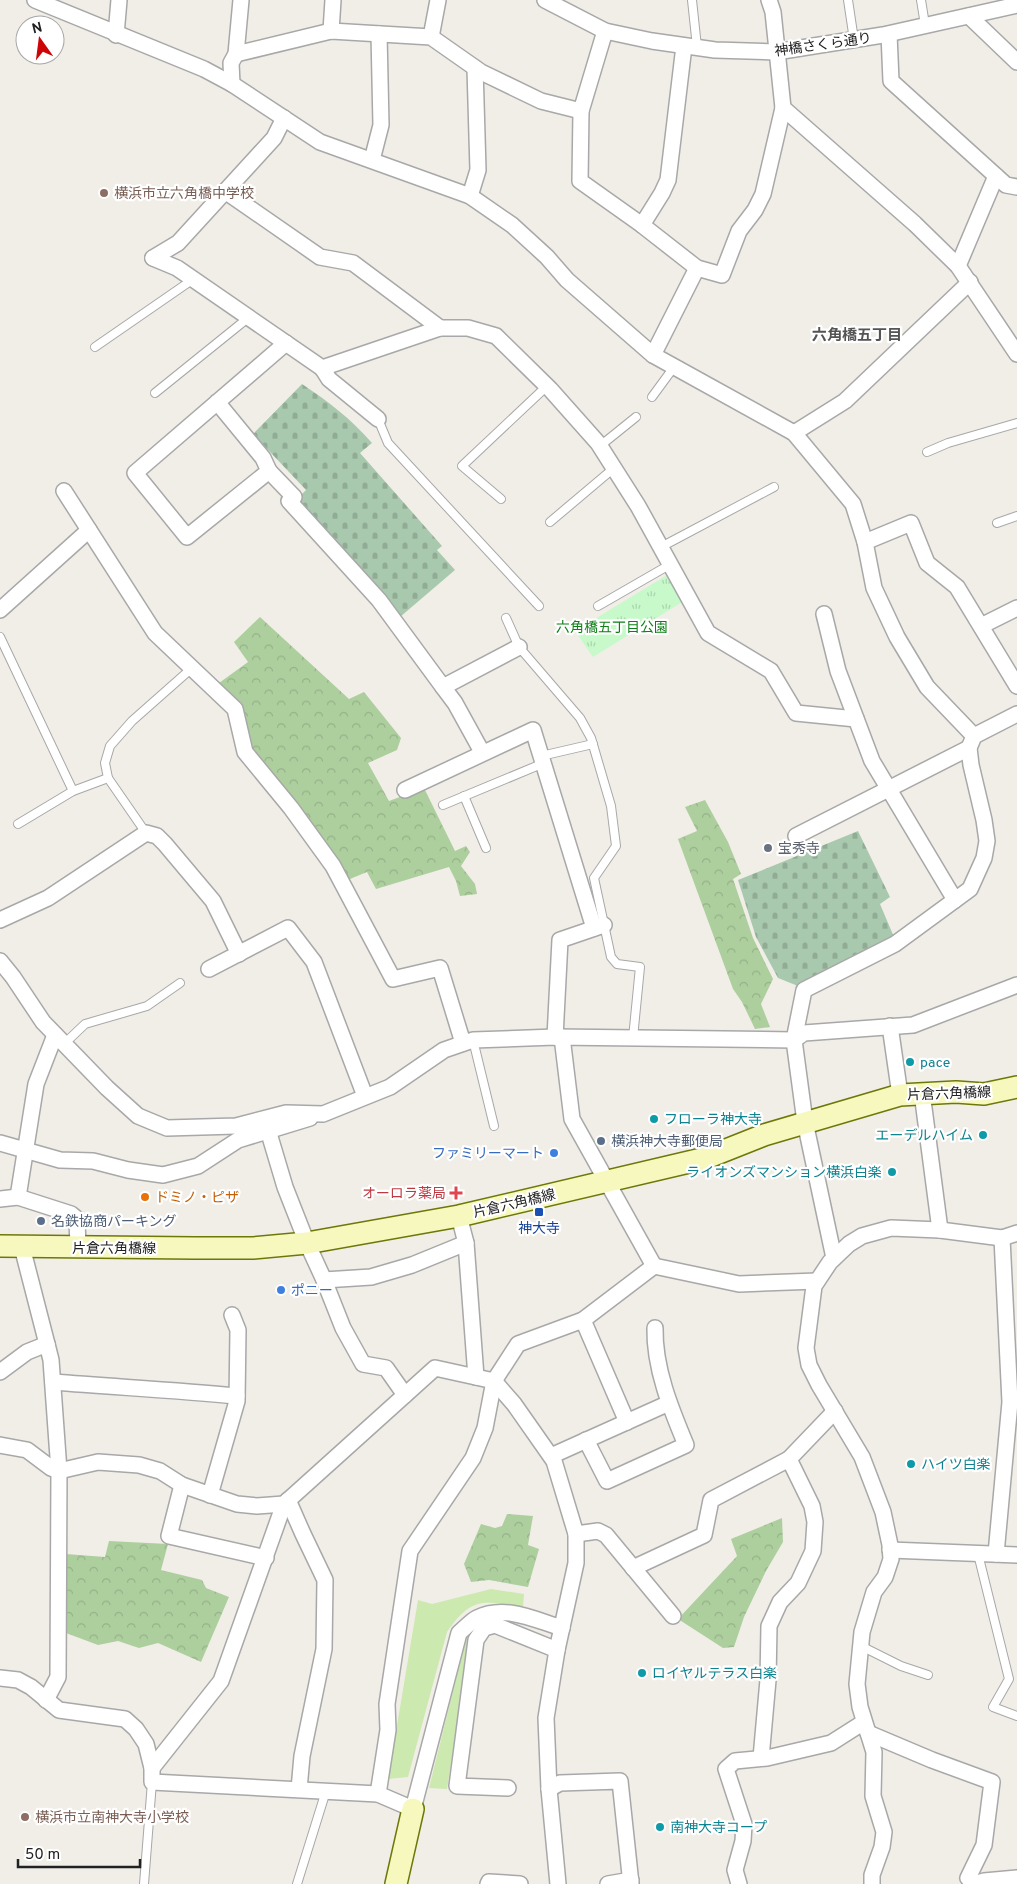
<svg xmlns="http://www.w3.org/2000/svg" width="1017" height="1884" viewBox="0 0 1017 1884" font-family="Overpass,'Noto Sans JP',sans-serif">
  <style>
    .grass { fill: #cce9b0 }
    .forest { fill: url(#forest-crowns) }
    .cemetery { fill: url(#cemetery-stones) }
    .park { fill: url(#park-tufts) }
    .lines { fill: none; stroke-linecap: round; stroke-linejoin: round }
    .lane-casing { stroke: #a8a8a8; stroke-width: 10 }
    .street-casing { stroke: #a8a8a8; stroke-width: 18 }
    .secondary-casing { stroke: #6d7808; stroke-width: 24 }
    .lane { stroke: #fff; stroke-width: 8 }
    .street { stroke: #fff; stroke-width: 15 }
    .secondary { stroke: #f6f8be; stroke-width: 21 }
    .education-dot { fill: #8d6e63; stroke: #fff; stroke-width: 2 }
    .worship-dot { fill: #6b7280; stroke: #fff; stroke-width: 2 }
    .culture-dot { fill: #0f9aa8; stroke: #fff; stroke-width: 2 }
    .service-dot { fill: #5c6f8a; stroke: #fff; stroke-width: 2 }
    .shop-dot { fill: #3f7fe0; stroke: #fff; stroke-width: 2 }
    .health-dot { fill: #e0444e; stroke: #fff; stroke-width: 2 }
    .food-dot { fill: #e8710a; stroke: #fff; stroke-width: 2 }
    .transit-dot { fill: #1a4fb4; stroke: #fff; stroke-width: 2 }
    .labels { text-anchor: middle; stroke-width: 4.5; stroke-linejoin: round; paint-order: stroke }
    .street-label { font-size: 14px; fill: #212121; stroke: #fff }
    .education-label { font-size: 14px; fill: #785e54; stroke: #fff; text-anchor: start }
    .park-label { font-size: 14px; fill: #0f7f17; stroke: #fff }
    .worship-label { font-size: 14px; fill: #5b616d; stroke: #fff; text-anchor: start }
    .culture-label { font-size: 14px; fill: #0d838f; stroke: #fff; text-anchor: start }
    .service-label { font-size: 14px; fill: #4e5e75; stroke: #fff; text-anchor: start }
    .shop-label { font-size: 14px; fill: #366cbe; stroke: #fff; text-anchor: end }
    .health-label { font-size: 14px; fill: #be3a42; stroke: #fff; text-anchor: end }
    .food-label { font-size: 14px; fill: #c56008; stroke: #fff; text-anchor: start }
    .transit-label { font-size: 14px; fill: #164399; stroke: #fff }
    .neighbourhood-label { font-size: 15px; font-weight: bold; fill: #545454; stroke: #fff }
  </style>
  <defs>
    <pattern id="forest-crowns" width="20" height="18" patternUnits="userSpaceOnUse" patternTransform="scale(1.25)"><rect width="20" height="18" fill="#adcf9e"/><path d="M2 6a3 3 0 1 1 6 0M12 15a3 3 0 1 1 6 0" fill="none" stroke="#95b188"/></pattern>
    <pattern id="cemetery-stones" width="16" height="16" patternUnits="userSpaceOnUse" patternTransform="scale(1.25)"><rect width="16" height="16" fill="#a9c9ae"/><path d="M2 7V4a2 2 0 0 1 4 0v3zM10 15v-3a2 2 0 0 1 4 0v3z" fill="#91ac95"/></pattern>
    <pattern id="park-tufts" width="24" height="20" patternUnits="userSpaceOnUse" patternTransform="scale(1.25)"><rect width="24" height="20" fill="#c7f9cb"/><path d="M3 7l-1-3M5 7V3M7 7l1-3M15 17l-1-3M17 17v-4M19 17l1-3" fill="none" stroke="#abd5ae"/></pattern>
  </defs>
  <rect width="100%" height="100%" fill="#f1eee8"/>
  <g class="grass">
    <path d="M491,1589L524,1594L523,1607C483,1601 472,1596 447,1632L408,1777L388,1779L418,1600L432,1604Z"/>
    <path d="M466,1639L470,1640L447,1789L429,1788Z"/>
  </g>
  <g class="forest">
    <path d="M260,617L349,699L364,692L401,738L397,750L368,763L389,801L424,788L455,851L466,846L470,852L461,866L475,884L477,894L460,896L456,881L449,867L376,889L367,872L345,881L248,749L238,706L219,683L248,662L234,642Z"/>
    <path d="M705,800L728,842L741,874L733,879L753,938L773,979L761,1004L770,1027L755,1029L742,1002L733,989L678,839L697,831L685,807Z"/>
    <path d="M507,1514L533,1516L528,1545L539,1549L528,1587L489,1580L471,1582L464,1564L481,1524L495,1528L502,1526Z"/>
    <path d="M782,1518L783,1542L766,1571L744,1617L734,1647L723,1648L678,1619L737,1556L731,1539Z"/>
    <path d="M109,1541L168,1544L161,1570L202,1580L206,1588L229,1597L201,1662L158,1643L139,1648L118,1641L98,1645L66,1633V1554L105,1557Z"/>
  </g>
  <g class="cemetery">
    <path d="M302,384C329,402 350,418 372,443L360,453L442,546L437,550L455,570L400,617L296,500L306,490L253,434Z"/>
    <path d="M858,831L890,897L880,904L894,937L798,986L778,978L756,937L738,880Z"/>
  </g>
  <path class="park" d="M667,575L684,601L593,657L575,631Z"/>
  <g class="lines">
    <defs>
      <g id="lane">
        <path d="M692,0L697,47"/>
        <path d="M848,0L854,40"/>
        <path d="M921,0L925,25"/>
        <path d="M95,347L192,280"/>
        <path d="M155,393L248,318"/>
        <path d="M652,397L674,367"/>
        <path d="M378,419L388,443L539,606"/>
        <path d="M600,446L636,417"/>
        <path d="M927,452L948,443L1017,423"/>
        <path d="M501,499L462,466L547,386"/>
        <path d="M550,522L614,468"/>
        <path d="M997,523L1017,516"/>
        <path d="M661,547L774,487"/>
        <path d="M598,606L671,564"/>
        <path d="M506,618L519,647L580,718L591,738L611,806L616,846L594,878L611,957L617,964L640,967L633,1038"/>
        <path d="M0,637L73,791"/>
        <path d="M541,756L593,744"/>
        <path d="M464,796L486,848"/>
        <path d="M443,805L544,763"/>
        <path d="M18,824L73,791L108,778"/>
        <path d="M146,833L108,778L105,763L110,746L132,721L192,668"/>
        <path d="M473,1040L494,1126"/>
        <path d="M64,1044L85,1024L147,1006L180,983"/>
        <path d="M978,1554L1009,1679L993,1707L1017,1716"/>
        <path d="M861,1646L901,1666L928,1675"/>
        <path d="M144,1884L152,1782"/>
        <path d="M297,1884L326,1791"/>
      </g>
      <g id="street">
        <path d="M35,0L204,69L232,84L320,142L470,196L512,225L547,257L567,280L653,355L794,433L853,504L865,542L874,588L897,637L927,687L974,736"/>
        <path d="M545,0L605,31L652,41L715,50L776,52L883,35L1017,5"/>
        <path d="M769,0L773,12L783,108L915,224L958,266L1017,354"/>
        <path d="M969,16L1017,62"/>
        <path d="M331,31L333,0"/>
        <path d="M605,31L581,111L580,181L642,225L697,268L722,275L739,231L755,210L763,194L783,108"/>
        <path d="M889,34L891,81L1006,185L1017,187"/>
        <path d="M116,35L119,0"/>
        <path d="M431,37L438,0"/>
        <path d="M236,54L331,31L431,37L481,72L541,101L581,111"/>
        <path d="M232,84L231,63L236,54L241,0"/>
        <path d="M372,160L381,125L379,34"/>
        <path d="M225,191L320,257L353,263L440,328"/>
        <path d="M470,196L478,170L475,68"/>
        <path d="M642,225L662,193L668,180L684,46"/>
        <path d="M153,258L177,268L322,368L440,328H468L496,336L550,389L598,443L638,506L708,633L771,671L796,713L856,719"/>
        <path d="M153,258L178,243L274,138L284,118"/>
        <path d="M958,266L996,176"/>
        <path d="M653,355L697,268"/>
        <path d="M322,368L329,379L378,419"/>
        <path d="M217,402L263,458L269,471L187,537L135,473L286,343"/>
        <path d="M794,433L845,401L970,282"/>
        <path d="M269,471L294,497L289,501L379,600L443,687"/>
        <path d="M64,491L155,633L235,709L245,752L291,808L333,866L393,979L440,968L463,1043"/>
        <path d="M865,542L911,523L927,563L957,587L1017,686"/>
        <path d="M0,610L89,530"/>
        <path d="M824,614L838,671L872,761L955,900"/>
        <path d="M981,626L1017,608"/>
        <path d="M482,752L455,703L443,687L519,647"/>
        <path d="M405,790L533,730L594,928"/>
        <path d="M796,836L969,748"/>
        <path d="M0,920L48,898L146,833L157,836L165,844L213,901L239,954"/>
        <path d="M0,961L13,977L43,1022L107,1088L138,1116L167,1128L236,1126L286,1113L323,1114L390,1087L444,1050L473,1040L555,1037L794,1040L804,1033L913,1025L1017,985"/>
        <path d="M209,969L288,928L314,962L365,1096"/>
        <path d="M890,1026L900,1095"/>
        <path d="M555,1037L560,940L604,925"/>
        <path d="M562,1037L572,1119L654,1266"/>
        <path d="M922,1093L940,1230"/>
        <path d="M268,1130L285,1187L307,1243L324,1280L343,1328L363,1364L386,1368L405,1395"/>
        <path d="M0,1143L60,1160L93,1161L128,1170L163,1175L198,1166L238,1140L310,1118"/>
        <path d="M18,1197L36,1084L55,1035"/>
        <path d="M0,1199L18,1197L71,1214L77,1219L78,1248"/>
        <path d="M459,1216L466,1243L476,1377"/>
        <path d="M22,1247L47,1344"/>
        <path d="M834,1258L805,1122L794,1040L804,990L895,944L970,889L984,858L987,841L984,820L971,765L969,748L974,736L1017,714"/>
        <path d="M324,1280L371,1277L412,1265L466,1243"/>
        <path d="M583,1320L627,1422"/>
        <path d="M0,1372L27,1352L47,1344L51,1360L59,1471L58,1677L46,1700"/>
        <path d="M53,1382C114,1387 176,1390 237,1396"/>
        <path d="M586,1440L607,1481L686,1445C671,1409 654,1368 655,1328"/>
        <path d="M0,1445L27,1450L51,1468L59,1471L98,1462L139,1465L160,1471L182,1485L237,1504L257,1506L284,1504"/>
        <path d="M551,1456L669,1403"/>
        <path d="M182,1485L169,1536L266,1558"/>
        <path d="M210,1495L237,1401L238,1330L232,1315"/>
        <path d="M288,1500L303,1534L325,1580L324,1649L302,1756L299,1789"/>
        <path d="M576,1534L598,1531L606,1535L673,1616"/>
        <path d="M890,1550L1017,1555"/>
        <path d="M996,1554L1010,1402L1002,1238"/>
        <path d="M633,1568L704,1535L711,1500L789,1459"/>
        <path d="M0,1678L18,1680L31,1687L59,1710L125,1719L136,1729L146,1744L152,1768V1782L378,1794L413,1809L459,1633C465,1628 471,1621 477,1618C505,1604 535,1620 562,1628"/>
        <path d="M868,1733L932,1760L992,1782L984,1845L968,1878L974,1884"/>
        <path d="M761,1758L768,1680L769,1626L780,1602L798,1583L813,1551L815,1522L812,1506L789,1459L835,1411"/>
        <path d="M152,1768L221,1681L284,1504L435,1368L494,1381L514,1404L554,1461L576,1534V1563L557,1650L546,1718L549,1789L558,1884"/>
        <path d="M508,1788L457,1786L476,1640L484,1628L495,1625L557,1650"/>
        <path d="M549,1789L560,1783L620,1781L631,1884"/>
        <path d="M378,1794L388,1730L387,1704L410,1551L473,1458L485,1428L494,1381L518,1344L583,1320L654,1266L739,1284L817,1281"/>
        <path d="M488,1884L489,1882L520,1884"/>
        <path d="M608,1884L631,1880"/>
        <path d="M739,1884L735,1870L743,1841L744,1824L726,1769L735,1761L767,1758L831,1743L864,1722"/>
        <path d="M872,1884V1875L882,1847L884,1832L873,1796L874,1752L860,1707L857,1684L862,1632L874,1592L885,1577L891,1559L890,1545L883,1512L862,1457L819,1385L809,1365L806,1348L814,1286L830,1262L849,1244L862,1236L891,1228L940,1230L1002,1238L1017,1233"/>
        <path d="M974,1884L984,1881L1017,1878"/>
      </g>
      <g id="secondary">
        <path d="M0,1246L195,1248H253L307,1243L459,1216L706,1158L764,1135L900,1095L956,1092L984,1094L1017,1087"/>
        <path d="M396,1884L413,1809"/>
      </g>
    </defs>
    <use href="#lane" class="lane-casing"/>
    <use href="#street" class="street-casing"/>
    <use href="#secondary" class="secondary-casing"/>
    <use href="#lane" class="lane"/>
    <use href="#street" class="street"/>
    <use href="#secondary" class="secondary"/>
  </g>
  <g class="education-dot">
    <circle cx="104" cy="193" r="5"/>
    <circle cx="25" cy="1817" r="5"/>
  </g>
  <circle class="worship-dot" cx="768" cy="848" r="5"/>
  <g class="culture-dot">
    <circle cx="910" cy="1062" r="5"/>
    <circle cx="654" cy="1119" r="5"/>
    <circle cx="983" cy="1135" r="5"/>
    <circle cx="892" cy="1172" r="5"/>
    <circle cx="911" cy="1464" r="5"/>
    <circle cx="642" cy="1673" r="5"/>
    <circle cx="660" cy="1827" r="5"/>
  </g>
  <g class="service-dot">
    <circle cx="601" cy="1141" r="5"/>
    <circle cx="41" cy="1221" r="5"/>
  </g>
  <g class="shop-dot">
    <circle cx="554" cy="1153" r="5"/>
    <circle cx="281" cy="1290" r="5"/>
  </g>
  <path class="health-dot" d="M453.5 1185.5h5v5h5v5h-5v5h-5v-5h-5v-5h5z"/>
  <circle class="food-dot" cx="145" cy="1197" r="5"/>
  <rect class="transit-dot" x="534" y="1207" width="10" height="10" rx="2.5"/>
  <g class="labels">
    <g class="street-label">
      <text transform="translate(823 44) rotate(-8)" y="5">神橋さくら通り</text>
      <text transform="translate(949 1093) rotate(-2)" y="5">片倉六角橋線</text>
      <text transform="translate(514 1203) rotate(-13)" y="5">片倉六角橋線</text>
      <text x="114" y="1253">片倉六角橋線</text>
    </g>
    <g class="education-label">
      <text x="114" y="198">横浜市立六角橋中学校</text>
      <text x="35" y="1822">横浜市立南神大寺小学校</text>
    </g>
    <g class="park-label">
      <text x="612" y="632">六角橋五丁目公園</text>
    </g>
    <g class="worship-label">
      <text x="778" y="853">宝秀寺</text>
    </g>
    <g class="culture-label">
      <text x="920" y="1067">pace</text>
      <text x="664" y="1124">フローラ神大寺</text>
      <text x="973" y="1140" text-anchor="end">エーデルハイム</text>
      <text x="882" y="1177" text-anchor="end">ライオンズマンション横浜白楽</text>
      <text x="921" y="1469">ハイツ白楽</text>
      <text x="652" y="1678">ロイヤルテラス白楽</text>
      <text x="670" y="1832">南神大寺コープ</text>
    </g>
    <g class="service-label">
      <text x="611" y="1146">横浜神大寺郵便局</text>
      <text x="51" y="1226">名鉄協商パーキング</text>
    </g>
    <g class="shop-label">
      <text x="544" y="1158">ファミリーマート</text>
      <text x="291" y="1295" text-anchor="start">ポニー</text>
    </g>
    <g class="health-label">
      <text x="446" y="1198">オーロラ薬局</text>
    </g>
    <g class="food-label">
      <text x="155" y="1202">ドミノ・ピザ</text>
    </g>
    <g class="transit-label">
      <text x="539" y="1233">神大寺</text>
    </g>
    <g class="neighbourhood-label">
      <text x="857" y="340">六角橋五丁目</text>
    </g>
  </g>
  <g transform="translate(40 40) rotate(346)"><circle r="24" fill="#ffffff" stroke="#a6a6a6"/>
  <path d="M0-4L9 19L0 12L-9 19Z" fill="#cd0507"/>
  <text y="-8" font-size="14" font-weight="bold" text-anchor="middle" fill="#212121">N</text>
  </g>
  <path d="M18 1859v8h122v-8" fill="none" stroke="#212121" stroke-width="2.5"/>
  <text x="25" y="1859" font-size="15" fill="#212121" stroke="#ffffff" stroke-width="4" paint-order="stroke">50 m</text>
</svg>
